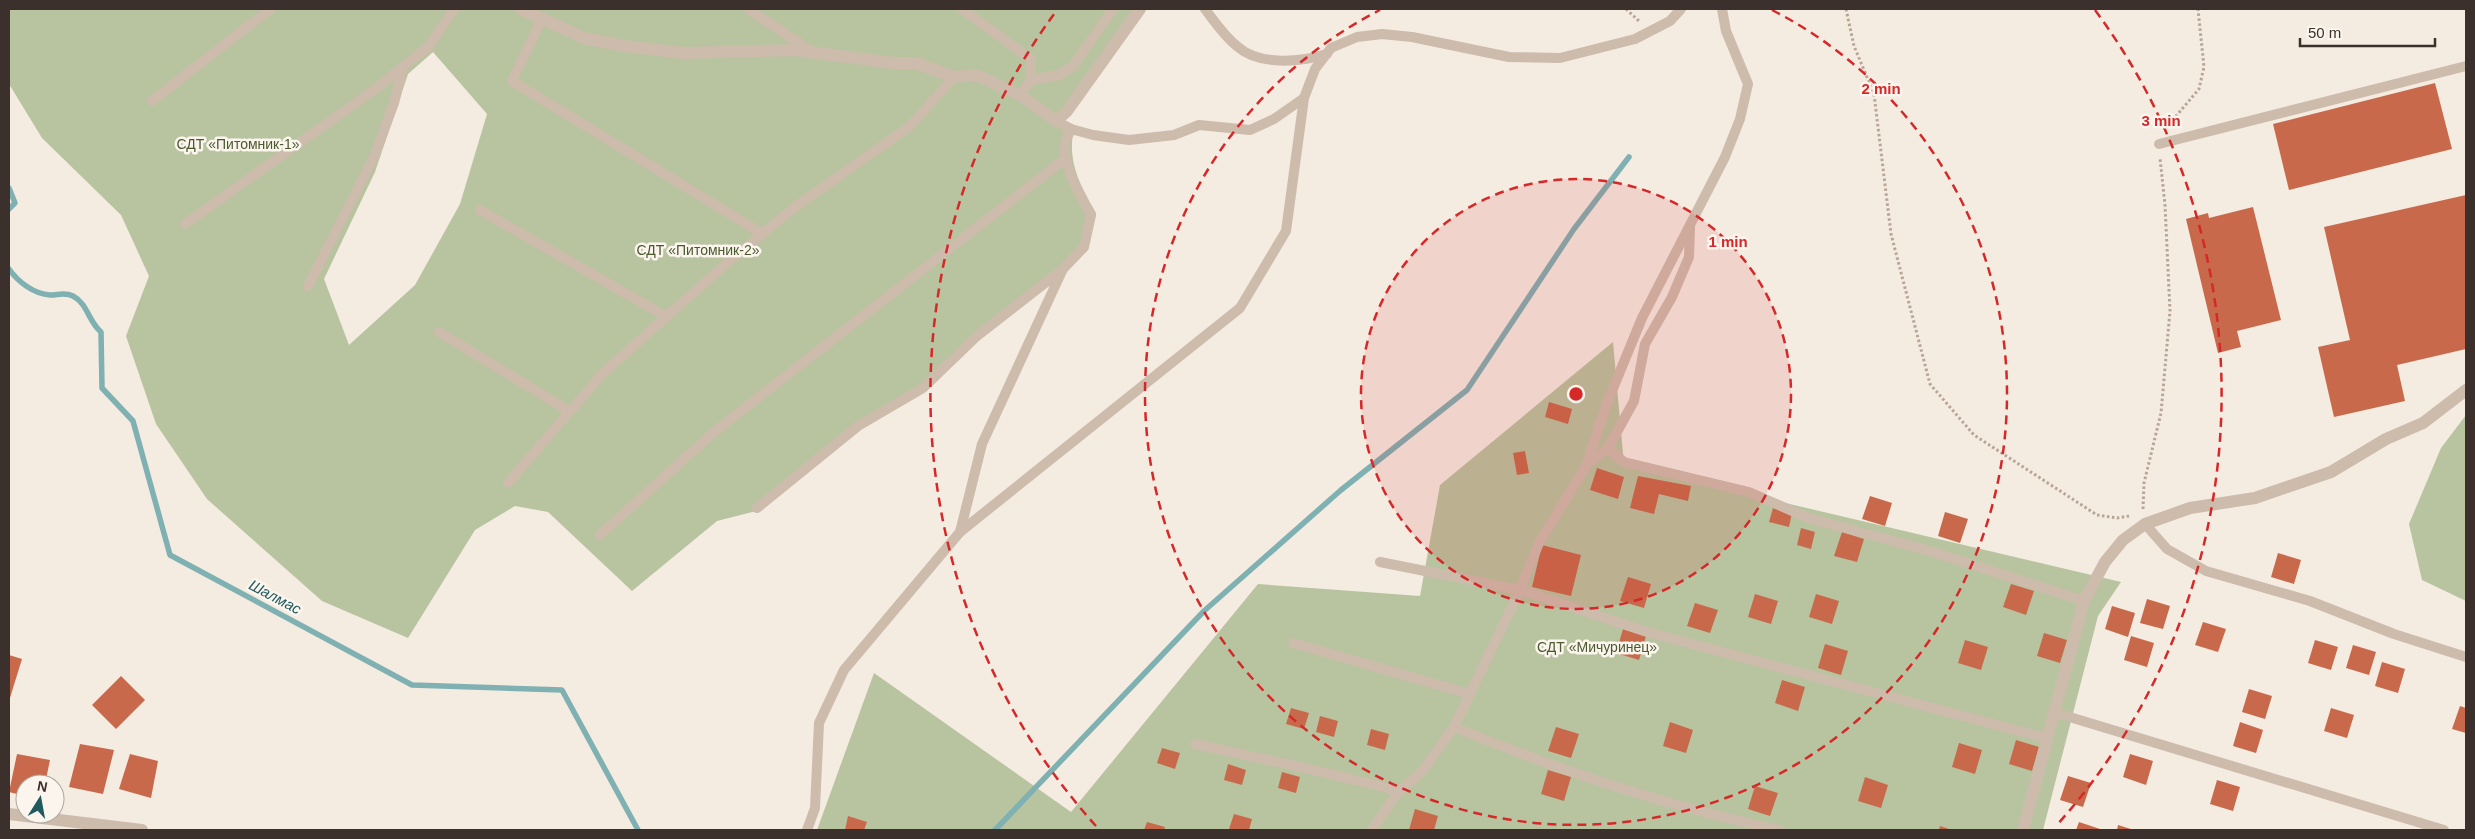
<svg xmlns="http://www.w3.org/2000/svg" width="2475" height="839" viewBox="0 0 2475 839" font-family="Helvetica,sans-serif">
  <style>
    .green { fill: #b8c4a0; fill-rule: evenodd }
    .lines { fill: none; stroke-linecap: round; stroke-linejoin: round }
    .stream { stroke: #7fb0b2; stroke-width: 5.5 }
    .building { fill: #c8694b }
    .path { stroke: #b9a596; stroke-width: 3; stroke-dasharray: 2.5 2.5; stroke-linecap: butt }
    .service { stroke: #cdbbac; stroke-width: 10 }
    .minor { stroke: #cdbbac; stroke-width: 12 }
    .ring { fill: none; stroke: #d62828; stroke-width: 2.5; stroke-dasharray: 9 6 }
    .labels { text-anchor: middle; stroke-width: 5; stroke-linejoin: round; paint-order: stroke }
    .park-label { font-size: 14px; fill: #4a5a2e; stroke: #fbf5ee }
    .water-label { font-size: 15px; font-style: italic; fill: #1f5a5e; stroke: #fbf5ee }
    .centre { fill: #d62828; stroke: #fbf5ee; stroke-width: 2.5 }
    .ring-label { font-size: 15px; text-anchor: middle; font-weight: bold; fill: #d62828; stroke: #fbf5ee; stroke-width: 5; stroke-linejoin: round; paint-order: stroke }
  </style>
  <rect width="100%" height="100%" fill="#f4ebe1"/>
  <g class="green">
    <path d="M9,9H1136L1052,122L1073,133C1068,164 1081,187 1096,213L1087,251L978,339L921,393L863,426L760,510L717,521L632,591L548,512L515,506L475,530L408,638L322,601L207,499L156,424L126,336L149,276L121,215L42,138L9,84ZM433,52L487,114L460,204L415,285L349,345L324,279L375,172L408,74Z"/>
    <path d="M1613,342L1624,465L2121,582L2098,616L2043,830H817L874,673L1071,812L1258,584L1420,596L1440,485Z"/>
    <path d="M2466,415V601L2422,580L2409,524L2441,448Z"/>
  </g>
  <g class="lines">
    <g class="stream">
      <path d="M9,188L15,203L9,209"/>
      <path d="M9,269C18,282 34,294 50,295C58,295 65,292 73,296C88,304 88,321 101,332L102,388L133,421L170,555L412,685L562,690L638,830"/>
      <path d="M995,830L1204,611L1341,490L1467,390L1574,229L1629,157"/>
    </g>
  </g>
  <g class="building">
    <path d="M2435,83L2452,149L2289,190L2273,124Z"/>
    <path d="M2466,195V349L2397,365L2405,401L2334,417L2318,347L2350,340L2324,227Z"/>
    <path d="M2253,207L2281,320L2237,331L2241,347L2218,353L2186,219L2208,213L2209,218Z"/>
    <path d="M1549,402L1572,409L1568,424L1545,417Z"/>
    <path d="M1525,451L1529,473L1517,475L1513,453Z"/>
    <path d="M1597,468L1624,477L1618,499L1590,490Z"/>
    <path d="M1638,476L1691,486L1688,501L1659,494L1654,514L1630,508Z"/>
    <path d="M1870,496L1892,503L1885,526L1862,519Z"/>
    <path d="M1773,508L1792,513L1789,527L1769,522Z"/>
    <path d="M1945,512L1968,519L1960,543L1938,536Z"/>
    <path d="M1801,528L1815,532L1811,549L1797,545Z"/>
    <path d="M1842,532L1864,539L1857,562L1834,556Z"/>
    <path d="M1542,545L1581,555L1571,596L1532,587Z"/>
    <path d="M2278,553L2301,560L2294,584L2271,577Z"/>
    <path d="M1628,577L1651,584L1644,608L1620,601Z"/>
    <path d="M2011,584L2034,591L2026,615L2003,607Z"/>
    <path d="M1755,594L1778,601L1771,624L1748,617Z"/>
    <path d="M1816,594L1839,601L1832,624L1809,617Z"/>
    <path d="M2147,599L2170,606L2163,629L2140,623Z"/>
    <path d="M1695,603L1718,610L1710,633L1687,626Z"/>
    <path d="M2112,606L2135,613L2128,637L2105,629Z"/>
    <path d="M2203,622L2226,629L2218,652L2195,645Z"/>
    <path d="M1623,629L1646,636L1639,660L1616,653Z"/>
    <path d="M2044,633L2067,640L2060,663L2037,656Z"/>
    <path d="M2131,636L2154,643L2147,667L2124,660Z"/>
    <path d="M1965,640L1988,647L1981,670L1958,663Z"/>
    <path d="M2315,640L2338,647L2331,670L2308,663Z"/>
    <path d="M1825,644L1848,651L1841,675L1818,668Z"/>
    <path d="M2353,645L2376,652L2369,675L2346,668Z"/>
    <path d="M9,655L22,659L9,701Z"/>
    <path d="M2382,662L2405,669L2398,693L2375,686Z"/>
    <path d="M121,676L145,700L116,729L92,705Z"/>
    <path d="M1782,680L1805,687L1798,711L1775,703Z"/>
    <path d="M2249,689L2272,696L2265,719L2242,712Z"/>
    <path d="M2460,706L2466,708V733L2452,729Z"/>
    <path d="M1291,708L1309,713L1304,729L1286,724Z"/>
    <path d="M2331,708L2354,715L2347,738L2324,731Z"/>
    <path d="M1320,716L1338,721L1334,737L1316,732Z"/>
    <path d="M1670,722L1693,730L1686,753L1663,746Z"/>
    <path d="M2240,722L2263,730L2256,753L2233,746Z"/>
    <path d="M1556,727L1579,734L1571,758L1548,751Z"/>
    <path d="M1371,729L1389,734L1385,750L1367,745Z"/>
    <path d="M2016,740L2039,747L2032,771L2009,764Z"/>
    <path d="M1959,743L1982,750L1975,774L1952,767Z"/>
    <path d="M80,744L114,750L103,794L69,787Z"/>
    <path d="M1162,748L1180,753L1175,769L1157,763Z"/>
    <path d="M17,754L50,760L45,784H25V796L9,792Z"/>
    <path d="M130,754L158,761L151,798L119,789Z"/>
    <path d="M2130,754L2153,761L2146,785L2123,777Z"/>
    <path d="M1228,764L1246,770L1242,785L1224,780Z"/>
    <path d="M1548,770L1571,777L1564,801L1541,794Z"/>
    <path d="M1282,772L1300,777L1296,793L1278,788Z"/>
    <path d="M2068,776L2091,783L2083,807L2060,800Z"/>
    <path d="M1865,777L1888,785L1881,808L1858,801Z"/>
    <path d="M2217,780L2240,787L2233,811L2210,804Z"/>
    <path d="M1755,786L1778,793L1770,816L1748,809Z"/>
    <path d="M1415,809L1438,816L1434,830H1409Z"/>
    <path d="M1234,814L1252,819L1249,830L1229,829Z"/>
    <path d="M848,816L867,822L864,830H845Z"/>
    <path d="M1147,822L1165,827L1164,830H1144Z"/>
    <path d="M2079,822L2103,830H2076Z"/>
    <path d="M2118,825L2134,830H2117Z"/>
    <path d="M1940,826L1952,830H1939Z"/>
  </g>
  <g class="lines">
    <g class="path">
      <path d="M1626,9L1640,22"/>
      <path d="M1846,9L1854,46L1874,94L1891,234L1930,384L1974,435L2097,515L2117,518L2129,516"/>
      <path d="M2166,128L2199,89L2204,67L2198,9"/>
      <path d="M2143,509L2144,483L2161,413L2170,311L2165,205L2160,158"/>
    </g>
    <g class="service">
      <path d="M748,9L811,51"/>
      <path d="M962,9L1031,59V80"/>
      <path d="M1205,9C1215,22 1224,36 1238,47C1260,66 1301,62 1327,54"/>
      <path d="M542,19L512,81L763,234"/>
      <path d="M1020,95L1031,80L1059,75L1073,66L1113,9"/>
      <path d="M152,101L270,9"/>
      <path d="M1056,121L1071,129L1093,135L1129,140L1174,135L1199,125L1250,130L1274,119L1304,98L1315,69L1331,48L1357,37L1382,34L1412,37L1509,57L1560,58L1635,39L1670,21L1681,9"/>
      <path d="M2159,144L2466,66"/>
      <path d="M480,210L667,317"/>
      <path d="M185,224L374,90L428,47L454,9"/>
      <path d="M308,286L374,157L394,103L403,67"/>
      <path d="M439,332L569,411"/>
      <path d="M1608,448L1624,462L1749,492L1808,518L1930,551L2084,601"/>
      <path d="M1586,465L1608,448L1634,401L1645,344L1672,297L1689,257L1690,228"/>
      <path d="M508,483L603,373L728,262L795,207L909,127L954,77"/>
      <path d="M757,508L858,426L923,388L977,336L1063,269L1084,247L1091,215C1081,196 1062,166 1065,144C1066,139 1069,134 1071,129"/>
      <path d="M2145,524L2167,549L2206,571L2310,601L2394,634L2466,657"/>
      <path d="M960,532L982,444L1062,271"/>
      <path d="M600,535L714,432L1066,158"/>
      <path d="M1380,562L1520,590L1647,632L2046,738"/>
      <path d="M1293,643L1470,694"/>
      <path d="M2053,712L2444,830"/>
      <path d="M1454,727C1558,770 1669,807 1780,830"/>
      <path d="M1195,744L1305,768L1400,791"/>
      <path d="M807,830L815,808L819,723L844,670L960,532L1240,308L1286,231L1304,98"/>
      <path d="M1372,830L1395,796L1423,770L1454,727L1520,590L1539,543L1586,466L1607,403L1642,318L1725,157L1740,119L1748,84L1726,31L1722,9"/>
    </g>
    <g class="minor">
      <path d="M521,9L584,38L624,46L684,53L794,50L893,63H916L954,77L976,75L1020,95L1056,121L1067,111L1140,9"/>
      <path d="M9,814L142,830"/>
      <path d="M2023,830L2084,601L2105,562L2123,540L2145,524L2190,508L2255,498L2331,472L2386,439L2423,423L2466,390"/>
    </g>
  </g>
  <circle cx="1576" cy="394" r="215" fill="#d62828" fill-opacity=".12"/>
  <g class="ring">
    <circle cx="1576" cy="394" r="215"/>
    <path d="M1772 10A431 431 0 1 1 1380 10"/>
    <path d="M1096 826A646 646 0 0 1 1057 10M2095 10A646 646 0 0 1 2056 826"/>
  </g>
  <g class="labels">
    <g class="park-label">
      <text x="238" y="149">СДТ «Питомник-1»</text>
      <text x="698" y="255">СДТ «Питомник-2»</text>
      <text x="1597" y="652">СДТ «Мичуринец»</text>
    </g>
    <g class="water-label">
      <text transform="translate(275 597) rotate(28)" y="5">Шалмас</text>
    </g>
  </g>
  <circle cx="1576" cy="394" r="8" class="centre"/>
  <g class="ring-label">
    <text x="1881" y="94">2 min</text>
    <text x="2161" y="126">3 min</text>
    <text x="1728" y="247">1 min</text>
  </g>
  <rect width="2475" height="839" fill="none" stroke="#3b302b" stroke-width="20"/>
  <g transform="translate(40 799) rotate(11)"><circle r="24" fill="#fbf5ee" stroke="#aea6a0"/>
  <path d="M0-4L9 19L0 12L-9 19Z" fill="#1f5a5e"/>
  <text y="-8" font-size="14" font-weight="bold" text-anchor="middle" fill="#3b302b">N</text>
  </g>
  <path d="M2300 38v8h135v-8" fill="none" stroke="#3b302b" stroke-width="2.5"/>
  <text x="2308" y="38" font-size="15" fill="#3b302b" stroke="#fbf5ee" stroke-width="4" paint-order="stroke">50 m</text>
</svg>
